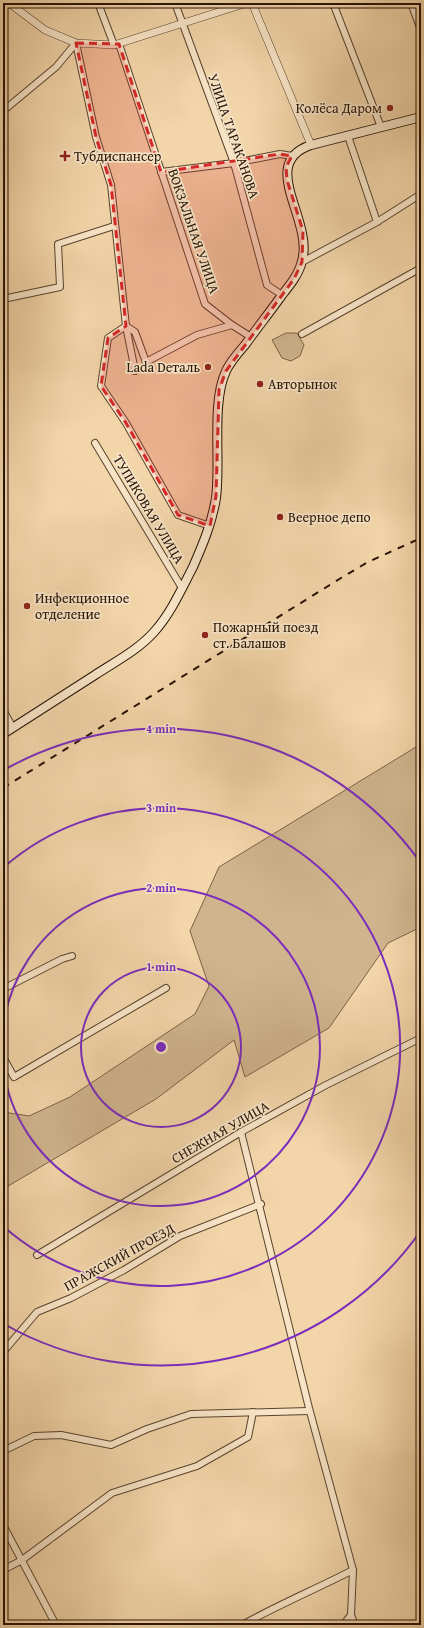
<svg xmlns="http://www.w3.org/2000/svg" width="424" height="1628" viewBox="0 0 424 1628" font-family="'Gentium Book Plus',serif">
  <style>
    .green { fill: #cfb48d; stroke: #7a6348 }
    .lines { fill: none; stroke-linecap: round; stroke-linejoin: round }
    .minor-casing { stroke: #59432d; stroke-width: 8 }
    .tertiary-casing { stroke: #59432d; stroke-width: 8 }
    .secondary-casing { stroke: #261204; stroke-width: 10 }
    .minor { stroke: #f7e4c7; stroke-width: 6 }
    .tertiary { stroke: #f7e4c7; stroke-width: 7 }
    .secondary { stroke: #f7e4c7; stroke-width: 8 }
    .rail { stroke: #261204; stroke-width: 2; stroke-dasharray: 7 7; stroke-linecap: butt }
    .marked { fill: #d62828; fill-opacity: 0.2; stroke: #d62828; stroke-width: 3; stroke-dasharray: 8 5; stroke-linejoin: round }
    .ring { fill: none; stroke: #7b2cbf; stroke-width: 2 }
    .poi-dot { fill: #8f2418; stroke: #f7e4c7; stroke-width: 1.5 }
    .labels { text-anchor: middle; stroke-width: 3.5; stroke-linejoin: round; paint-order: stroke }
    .poi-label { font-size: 14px; fill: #261204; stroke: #f7e4c7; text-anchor: start }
    .street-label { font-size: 14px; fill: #261204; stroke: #f7e4c7 }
    .centre { fill: #7b2cbf; stroke: #f7e4c7; stroke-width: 2 }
    .ring-label { font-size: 12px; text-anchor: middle; font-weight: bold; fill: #7b2cbf; stroke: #f7e4c7; stroke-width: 3.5; stroke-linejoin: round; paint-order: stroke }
  </style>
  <rect width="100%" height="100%" fill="#f2d5a9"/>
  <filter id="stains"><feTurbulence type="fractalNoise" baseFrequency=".005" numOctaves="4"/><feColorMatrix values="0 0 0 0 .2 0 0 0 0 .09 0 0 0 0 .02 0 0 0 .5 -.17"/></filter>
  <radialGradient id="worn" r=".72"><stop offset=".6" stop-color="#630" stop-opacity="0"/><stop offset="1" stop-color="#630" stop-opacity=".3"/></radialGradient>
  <g class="green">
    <path d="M286,333H297L304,345L300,356L291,361L282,358L272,340Z"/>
    <path d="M421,744V927L388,943L329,1028L245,1077L234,1040L156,1099L3,1189V1112L29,1116L70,1097L195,1014L209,986L190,931L219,867Z"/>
  </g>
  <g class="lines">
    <defs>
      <g id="minor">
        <path d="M98,3L114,45"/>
        <path d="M175,3L234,163L267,285L282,295"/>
        <path d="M333,3L381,127"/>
        <path d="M411,3L421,30"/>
        <path d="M76,43L96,137L111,185L126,326L135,371"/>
        <path d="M119,44L205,304L232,325"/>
        <path d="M3,111L56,67L76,43"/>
        <path d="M348,136L377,222"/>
        <path d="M161,172L234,163L280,154L292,156"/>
        <path d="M302,262L377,222L421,194"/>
        <path d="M3,299L60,287L58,244L114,226"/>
        <path d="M126,326L108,338L101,386L126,423L178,515L210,526"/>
        <path d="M126,326L135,332L146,362L197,335L232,325L251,337"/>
        <path d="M302,334L421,268"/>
        <path d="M95,443L182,588"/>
        <path d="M3,710L13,728"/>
        <path d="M3,989L62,959L72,956"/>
        <path d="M3,1057L14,1077L166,988"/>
        <path d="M241,1132L309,1408L353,1570L351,1615L355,1625"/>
        <path d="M37,1255L241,1132L326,1085L421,1038"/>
        <path d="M3,1352L37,1312L71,1298L124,1270L180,1236L261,1204"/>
        <path d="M3,1451L34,1436L61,1435L111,1445L147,1429L191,1414L309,1411"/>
        <path d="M3,1525L56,1625"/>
        <path d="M3,1570L22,1560L112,1493L197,1466L248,1437L253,1412"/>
        <path d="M242,1625C278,1605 316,1589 353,1570"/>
        <path d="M343,1625L351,1615"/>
      </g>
      <g id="tertiary">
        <path d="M9,3L45,30L76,43L114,45L247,3"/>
        <path d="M252,3L311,145"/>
      </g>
      <path id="secondary" d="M3,734C34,714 64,695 95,675C115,662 138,650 154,632C171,613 181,590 193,567C203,544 212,523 216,498C221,461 211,403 226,371C230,362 238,353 245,345C257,328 270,312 282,295C290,285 299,274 302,261C314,220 257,163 311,145L421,117"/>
    </defs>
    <use href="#minor" class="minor-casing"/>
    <use href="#tertiary" class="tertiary-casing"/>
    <use href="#secondary" class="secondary-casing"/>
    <use href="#minor" class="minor"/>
    <use href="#tertiary" class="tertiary"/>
    <use href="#secondary" class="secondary"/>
    <path class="rail" d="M3,788L341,578L368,562L421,538"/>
  </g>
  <path class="marked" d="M76,43L119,44L161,172L280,154L292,156L286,167L287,180L303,231L302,262L294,279L226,371L219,390L216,496L210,526L178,515L126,423L101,386L108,338L126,326L111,185L96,137Z"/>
  <g class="ring">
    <circle cx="161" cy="1047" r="80"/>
    <path d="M3 1029A159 159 0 1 1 3 1065"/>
    <path d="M4 867A239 239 0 1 1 4 1227"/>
    <path d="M420 1232A318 318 0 0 1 4 1324M4 770A318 318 0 0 1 420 862"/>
  </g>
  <g class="poi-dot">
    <circle cx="390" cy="108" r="4"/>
    <path d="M63 150h4v4h4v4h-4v4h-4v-4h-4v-4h4z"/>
    <circle cx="208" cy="367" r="4"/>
    <circle cx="260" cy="384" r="4"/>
    <circle cx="280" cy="517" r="4"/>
    <circle cx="27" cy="606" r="4"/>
    <circle cx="205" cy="635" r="4"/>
  </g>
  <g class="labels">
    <g class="poi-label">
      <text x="382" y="113" text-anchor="end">Колёса Даром</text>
      <text x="74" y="161">Тубдиспансер</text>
      <text x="200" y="372" text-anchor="end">Lada Dеталь</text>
      <text x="268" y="389">Авторынок</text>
      <text x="288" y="522">Веерное депо</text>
      <text x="35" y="603">Инфекционное<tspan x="35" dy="16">отделение</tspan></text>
      <text x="213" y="632">Пожарный поезд<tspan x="213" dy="16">ст. Балашов</tspan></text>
    </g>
    <g class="street-label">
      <text transform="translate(234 136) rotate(71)" y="5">УЛИЦА ТАРАКАНОВА</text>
      <text transform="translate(194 231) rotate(71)" y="5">ВОКЗАЛЬНАЯ УЛИЦА</text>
      <text transform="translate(149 509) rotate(59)" y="5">ТУПИКОВАЯ УЛИЦА</text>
      <text transform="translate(220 1132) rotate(-30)" y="5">СНЕЖНАЯ УЛИЦА</text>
      <text transform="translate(119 1257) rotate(-29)" y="5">ПРАЖСКИЙ ПРОЕЗД</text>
    </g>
  </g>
  <circle cx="161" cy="1047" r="6" class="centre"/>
  <g class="ring-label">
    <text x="161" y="733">4 min</text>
    <text x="161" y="812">3 min</text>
    <text x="161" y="892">2 min</text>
    <text x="161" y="971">1 min</text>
  </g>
  <rect width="424" height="1628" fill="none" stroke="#f2d5a9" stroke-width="16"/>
  <rect x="4" y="4" width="416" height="1620" fill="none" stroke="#261204" stroke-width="2"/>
  <rect x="8" y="8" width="408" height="1612" fill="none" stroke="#261204"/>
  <rect width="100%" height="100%" filter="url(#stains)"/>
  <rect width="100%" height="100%" fill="url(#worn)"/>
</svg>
